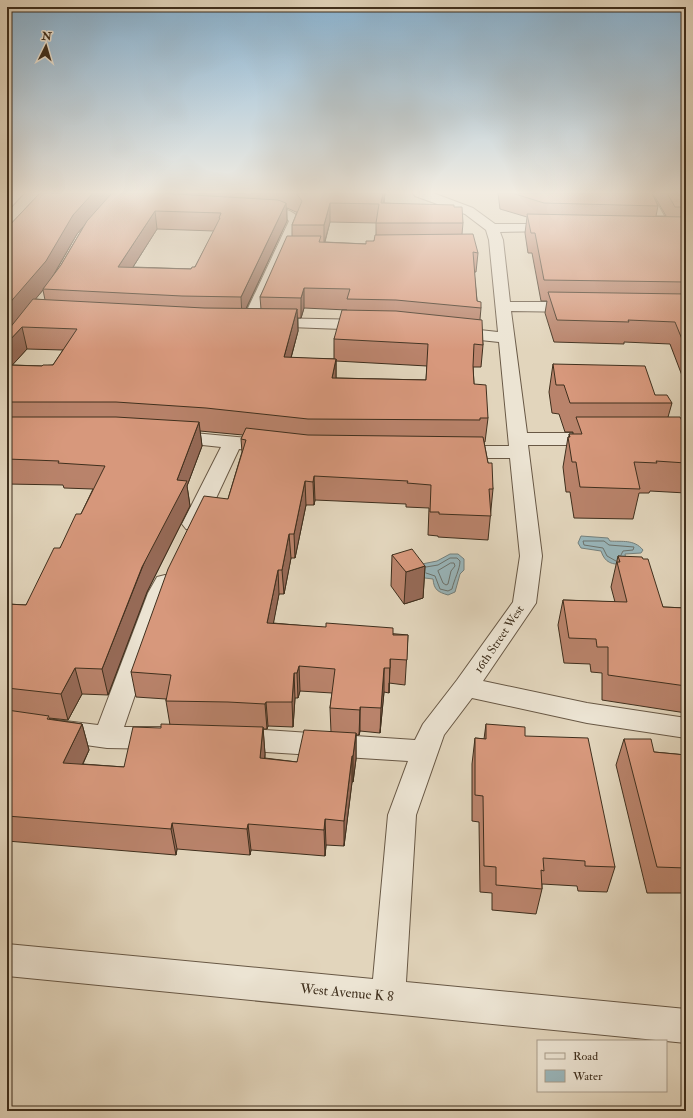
<svg xmlns="http://www.w3.org/2000/svg" width="693" height="1118" viewBox="0 0 693 1118" font-family="'IM FELL Double Pica',serif">
  <style>
    .water { fill: #99b6bb; stroke: #75807c }
    .lines { fill: none; stroke-linecap: round; stroke-linejoin: round }
    .shore { stroke: #6c726c; stroke-width: 1 }
    .minor-casing { stroke: #685845; stroke-width: 2 }
    .minor { fill: #ece4d3; fill-rule: evenodd }
    .wall { fill: #b9836b; stroke: #3f2f1d; fill-rule: evenodd }
    .shaded-wall { fill: #966a57; stroke: #3f2f1d }
    .building { fill: #d7987c; stroke: #3f2f1d; fill-rule: evenodd }
    .labels { text-anchor: middle; stroke-width: 3; stroke-linejoin: round; paint-order: stroke }
    .street-label { font-size: 12px; fill: #3f2f1d; stroke: #ece4d3 }
    .near-street-label { font-size: 14px; fill: #3f2f1d; stroke: #ece4d3 }
  </style>
  <rect width="100%" height="100%" fill="#e2d5bc"/>
  <filter id="stains"><feTurbulence type="fractalNoise" baseFrequency=".005" numOctaves="4"/><feColorMatrix values="0 0 0 0 .2 0 0 0 0 .09 0 0 0 0 .02 0 0 0 .5 -.17"/></filter>
  <radialGradient id="worn" r=".72"><stop offset=".6" stop-color="#630" stop-opacity="0"/><stop offset="1" stop-color="#630" stop-opacity=".3"/></radialGradient>
  <g class="water">
    <path d="M581,536L608,538L610,541C622,542 634,539 643,550L641,553L625,554L626,560L624,564C612,565 605,563 601,551L581,548L578,543Z"/>
    <path d="M450,554H458L464,559V570L460,574L455,592L448,595C438,592 434,590 433,579L425,578L419,572L422,564L437,561Z"/>
  </g>
  <g class="lines">
    <g class="shore">
      <path d="M616,561L607,556L603,548L584,545L583,541H604L609,545L634,547L633,550L623,551L621,555"/>
      <path d="M451,563H454L455,566L451,571L448,584L446,585L443,583L438,571Z"/>
      <path d="M426,567L438,565L450,558H457L460,561C460,569 454,580 452,589L448,591L440,589L435,576L426,573"/>
    </g>
    <defs>
      <g id="minor">
        <path d="M11,193H24L11,207L7,208V197Z"/>
        <path d="M413,193H433L473,208L495,224H560L561,227L560,230L555,231L500,232L503,240L510,302H577L582,304L585,307L582,310L577,312L511,311L527,433H597L604,435L606,439L604,443L597,445H528L542,556L536,603L483,681L587,703L686,718V738L587,723L472,698L444,735L416,815L406,982L686,1009V1043L7,976V944L373,979L388,815L408,761L234,750L224,746L221,739L224,732L234,728L415,740L423,724L457,680L513,602L520,556L510,458H457L450,456L447,452L450,448L457,446H509L499,342L452,337L446,335L444,332L446,329L452,327L498,332L489,240L486,230L465,214L415,196Z"/>
        <path d="M630,193H645L654,198L672,230L670,233H660L645,203Z"/>
        <path d="M258,207C274,208 292,206 301,221L257,323L254,326L249,328L244,326L241,323L289,221L287,219L279,216L254,214L252,211L254,208Z"/>
        <path d="M269,318L368,320L374,322L376,325L374,328L368,330L264,326L261,323L264,320Z"/>
        <path d="M172,431L271,440L278,442L280,446L278,450L271,452L239,449L204,524L200,529L193,530L186,529L182,524L221,447L165,441L163,437L165,433Z"/>
        <path d="M165,575L173,577L176,582L170,593L124,727H162L172,731L175,738L172,745L162,749L107,748L7,734V714L98,725L148,593L157,577Z"/>
      </g>
    </defs>
    <use href="#minor" class="minor-casing"/>
    <use href="#minor" class="minor"/>
  </g>
  <g class="wall">
    <path d="M40,193H385L384,203L454,207L463,223L462,234L478,253L476,272H474L477,301L481,308L480,319L483,345L481,367H473L474,384L488,418L485,442H484L493,489L488,540L438,537V536L428,535L429,508L406,507V504L315,500L314,505H306L295,558H291L284,594H279L273,623L408,635L405,685L389,683V693L384,692L380,733L360,731L359,735H356V759L353,782H352L344,846L326,845L325,856L251,850L250,855L177,849L176,855L7,841V604L26,605L60,548L81,514L93,489L64,488L63,485L7,484V228ZM287,208L296,212H297L292,225V236L260,297L261,309H246L287,221ZM330,222L376,223V235L374,241L366,244L325,242ZM85,224L61,265L53,276L77,234ZM157,229L214,231L195,267L191,269L133,267ZM43,290L45,300L35,299ZM304,308L347,310L334,339V359L291,358L298,331V318H301ZM27,349L63,350L53,365L42,366L12,365ZM336,361L427,366L426,380L336,378ZM200,431L243,435L241,439L242,452L228,499L131,672L136,697L166,699V701L170,725L161,728L124,767L83,764L89,750L82,724L50,719L49,718L68,720L82,694L108,695L147,592L190,506L187,486L202,446ZM300,691L332,693L330,708L331,732L297,762L265,758V754L263,729H267L268,726L293,727L295,698H298Z"/>
    <path d="M498,193H686V386L670,344L624,342V344L554,342L545,313L547,301H541L532,253H528L525,233L527,217L500,209ZM653,196L655,197L666,216H656L658,206Z"/>
    <path d="M553,364L655,395L672,403L668,417L686,428V493L650,491L649,493H639L633,519L574,518L570,492H566L563,467L568,437H569V434H573V432H565L559,414L552,413L549,392Z"/>
    <path d="M392,555L425,566L423,598L404,604L391,586Z"/>
    <path d="M618,556L643,559L663,607L686,608V713L602,700V673L591,672L590,664L564,663L558,625L563,600L615,602L611,587Z"/>
    <path d="M486,724L525,736L615,867L607,892L578,891L577,886L542,884V889L536,914L492,910V893L480,892L479,822L472,821V764L475,738L484,739Z"/>
    <path d="M624,739L654,752L686,755V893H647L616,765Z"/>
  </g>
  <g class="shaded-wall">
    <path d="M93,193H112L77,234L50,281L43,289V290L7,334V306L73,215Z"/>
    <path d="M383,193H385L381,222V203Z"/>
    <path d="M286,203L287,221L242,317L241,297Z"/>
    <path d="M330,203V222L324,244V225Z"/>
    <path d="M155,211L157,229L121,286L118,267Z"/>
    <path d="M304,288V308L301,318V298Z"/>
    <path d="M297,309L298,331L285,380L284,357Z"/>
    <path d="M22,327L27,349L7,371V343Z"/>
    <path d="M336,359V382L332,378Z"/>
    <path d="M199,422L202,446L187,486L190,506L147,592L108,695L102,669L177,480Z"/>
    <path d="M314,476L315,500L314,505L313,482Z"/>
    <path d="M305,481L306,505L295,558L294,534Z"/>
    <path d="M289,534L291,558L284,594L282,570Z"/>
    <path d="M425,566L423,598L404,604L406,572Z"/>
    <path d="M278,570L279,594L269,647L267,623Z"/>
    <path d="M390,659L389,693L390,668Z"/>
    <path d="M299,666L300,691L298,698L297,673Z"/>
    <path d="M75,668L82,694L68,720L61,694Z"/>
    <path d="M384,668V692L380,733L381,708Z"/>
    <path d="M294,673L295,698L293,727L292,702Z"/>
    <path d="M266,702L268,726L267,729L265,704Z"/>
    <path d="M360,707V731L359,735L360,710Z"/>
    <path d="M82,724L89,750L71,789L63,763Z"/>
    <path d="M263,727L265,754L262,784L260,758Z"/>
    <path d="M356,733V759L353,782V756Z"/>
    <path d="M352,756V782L344,846V821Z"/>
    <path d="M325,819L326,845L325,856L324,830Z"/>
    <path d="M172,823L177,849L176,855L171,829Z"/>
    <path d="M248,824L251,850L250,855L247,829Z"/>
  </g>
  <g class="building">
    <path d="M40,193H93L73,215L46,261L7,306V228Z"/>
    <path d="M112,193H159L278,200L286,203L241,297L182,296L43,289L61,265L87,221ZM155,211L221,213L219,218H220L195,267H192L191,269L118,267Z"/>
    <path d="M296,193H383L381,203L454,205V207H462L463,223H376L379,204L330,203L324,225H292L302,201Z"/>
    <path d="M512,193H652L658,206L544,203Z"/>
    <path d="M667,193H686V207H675Z"/>
    <path d="M527,214L686,217V282L544,280L535,233H531Z"/>
    <path d="M473,234L478,253L473,252L477,301L481,302V308L396,300L347,299L350,289L304,288L301,298L260,297L287,236H321L319,242L366,244V241H374L375,235Z"/>
    <path d="M548,292L686,294V349L675,322L628,320L629,322L557,320Z"/>
    <path d="M33,299L204,308L297,309L284,357L336,359L332,378L426,380L428,344L334,339L342,310L396,311L482,320L483,345L474,344L473,366L474,384L486,385L488,418H480V420L308,419L206,408L116,402H7V365L42,366L43,365H53L77,329L22,327L7,343V329H9Z"/>
    <path d="M553,364L645,366L655,395H667L672,403H570L564,385H556Z"/>
    <path d="M7,417H116L199,422L177,480L187,481L142,567L102,669L75,668L61,694L7,688V604L26,605L54,548H60L76,514H81L105,466L58,463L59,461L7,459Z"/>
    <path d="M576,417H680L686,428V463L656,461L657,463L634,462L640,489L580,487L576,462H572L568,437H570L569,434H582Z"/>
    <path d="M246,428L308,435L483,437L488,463H492L493,489H489L491,516L439,514V512H430L431,485L407,483L408,481L314,476L313,482L305,481L294,534H289L282,570H278L267,623L326,627V623L393,628V635H408L407,660L390,659V668H384L381,708L360,707V710L330,708L335,669L299,666L297,673H294L292,702H266L265,704L228,702L166,701L171,675L131,672L168,569L204,496L228,499L246,440L241,439Z"/>
    <path d="M412,549L425,566L406,572L392,555Z"/>
    <path d="M618,556L642,557L643,559H648L663,607L686,608V686L608,675V647H597L596,639L569,638L563,600L627,602L617,562H620Z"/>
    <path d="M7,710L49,716L47,719L82,724L63,763L124,767L133,727L161,728V724L263,727L260,758L297,762L304,730L356,733L353,756H352L344,821L325,819L324,830L248,824L247,829L172,823L171,829L7,816Z"/>
    <path d="M486,724L525,727V736L588,738L615,867L585,866V861L543,858L544,871L541,870L542,889L496,885V867L484,866L483,796L475,795V738L486,739Z"/>
    <path d="M624,739H651L654,752L686,755V868L657,867Z"/>
  </g>
  <linearGradient id="sky" x2="0" y2="1"><stop stop-color="#88b5d6"/><stop offset="0.55" stop-color="#f2ece1"/><stop offset="1" stop-color="#f2ece1" stop-opacity="0"/></linearGradient>
  <rect width="693" height="350" fill="url(#sky)"/>
  <g class="labels">
    <g class="street-label">
      <text transform="translate(499 639) rotate(-56)" y="4">16th Street West</text>
    </g>
    <g class="near-street-label">
      <text transform="translate(347 992) rotate(5)" y="5">West Avenue K 8</text>
    </g>
  </g>
  <rect width="693" height="1118" fill="none" stroke="#e2d5bc" stroke-width="24"/>
  <rect x="8" y="8" width="677" height="1102" fill="none" stroke="#3f2f1d" stroke-width="2"/>
  <rect x="12" y="12" width="669" height="1094" fill="none" stroke="#3f2f1d"/>
  <rect x="537" y="1040" width="130" height="52" fill="#ece4d3" stroke="#a79c8a"/>
  <rect x="545" y="1053" width="20" height="6" fill="#ece4d3" stroke="#a79c8a"/>
  <text x="573" y="1060" font-size="12" fill="#3f2f1d">Road</text>
  <rect x="545" y="1070" width="20" height="12" fill="#99b6bb" stroke="#a79c8a"/>
  <text x="573" y="1080" font-size="12" fill="#3f2f1d">Water</text>
  <g transform="translate(46 46) rotate(5)" stroke="#ece4d3" stroke-width="3" paint-order="stroke">
  <path d="M0-3L7 15L0 10L-7 15Z" fill="#3f2f1d"/>
  <text y="-6" font-size="11" font-weight="bold" text-anchor="middle" fill="#3f2f1d">N</text>
  </g>
  <rect width="100%" height="100%" filter="url(#stains)"/>
  <rect width="100%" height="100%" fill="url(#worn)"/>
</svg>
